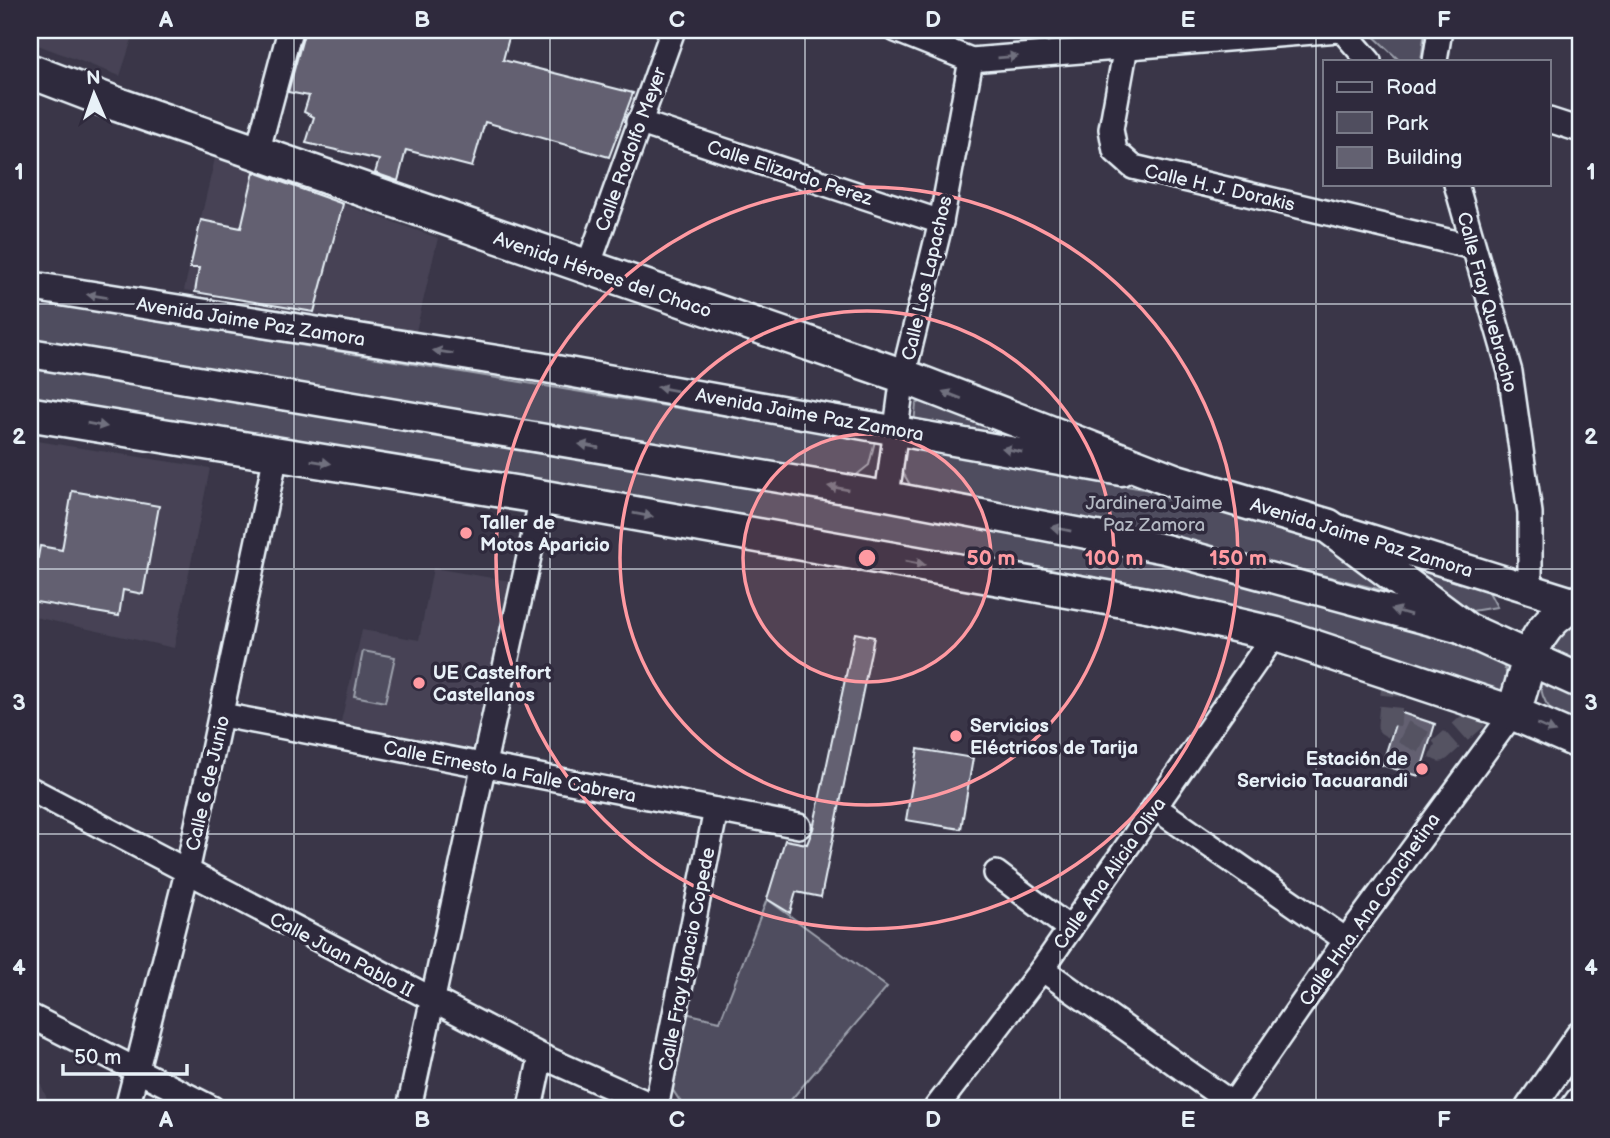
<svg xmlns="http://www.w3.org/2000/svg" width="1610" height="1138" viewBox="0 0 1610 1138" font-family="'Balsamiq Sans',sans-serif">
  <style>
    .built { fill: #464354 }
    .green { fill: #504e5f; stroke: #9ca0ac; stroke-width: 2 }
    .building { fill: #636171; stroke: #e8f1f8; stroke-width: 2 }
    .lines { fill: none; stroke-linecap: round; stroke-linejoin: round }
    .minor-tunnel { stroke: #545262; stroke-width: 23; stroke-dasharray: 23 11; stroke-linecap: butt }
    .minor-casing { stroke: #e8f1f8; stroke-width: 28 }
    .major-casing { stroke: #e8f1f8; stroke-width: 33 }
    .highway-casing { stroke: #e8f1f8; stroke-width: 38 }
    .minor { stroke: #2f2a3d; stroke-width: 23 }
    .major { stroke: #2f2a3d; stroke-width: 28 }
    .highway { stroke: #2f2a3d; stroke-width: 33 }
    .oneway { fill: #70707e }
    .grid { fill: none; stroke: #e8f1f8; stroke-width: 2; stroke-opacity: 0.55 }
    .ring { fill: none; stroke: #ff9aa2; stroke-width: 3.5 }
    .poi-dot { fill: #ff9aa2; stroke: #2f2a3d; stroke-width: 2.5 }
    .labels { text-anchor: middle; stroke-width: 7; stroke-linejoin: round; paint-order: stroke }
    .street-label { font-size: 19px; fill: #e8f1f8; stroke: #2f2a3d }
    .park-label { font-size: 19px; fill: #b3b8c2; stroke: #2f2a3d }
    .poi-label { font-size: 19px; font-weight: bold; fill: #e8f1f8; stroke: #2f2a3d; text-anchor: start }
    .centre { fill: #ff9aa2; stroke: #2f2a3d; stroke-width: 3.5 }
    .ring-label { font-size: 21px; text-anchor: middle; font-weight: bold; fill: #ff9aa2; stroke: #2f2a3d; stroke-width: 7; stroke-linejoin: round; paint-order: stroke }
    .neatline { fill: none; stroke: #e8f1f8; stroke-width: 2.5 }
    .grid-label { font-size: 23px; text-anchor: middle; font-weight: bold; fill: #e8f1f8 }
  </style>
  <rect width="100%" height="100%" fill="#3a3648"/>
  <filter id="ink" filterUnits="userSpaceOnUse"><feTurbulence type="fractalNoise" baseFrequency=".0143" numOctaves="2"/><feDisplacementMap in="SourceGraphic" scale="14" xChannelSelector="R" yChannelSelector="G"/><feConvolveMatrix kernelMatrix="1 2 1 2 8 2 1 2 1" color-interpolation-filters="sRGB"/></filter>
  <g filter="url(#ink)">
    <g class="built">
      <path d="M30,30H135L120,76L30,42Z"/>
      <path d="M215,158L438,238L416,331L184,290Z"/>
      <path d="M30,440L210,468L174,648L30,616Z"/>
      <path d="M433,568L510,581L473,746L461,754L340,726L362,630L419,640Z"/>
      <path d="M30,1059L51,1108H30Z"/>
    </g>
    <g class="green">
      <path d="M1367,30H1425L1421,61H1400Z"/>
      <path d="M30,300L875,441L869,465L854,477L30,341Z"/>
      <path d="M30,362L953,516L1109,550L1300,596L1485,653L1503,665L1511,684L1504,699L1419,668L30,398Z"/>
      <path d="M924,400L1000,431L996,440L914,424L916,404Z"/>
      <path d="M904,447L1155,491L1316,532L1406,596L1186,541L910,485L900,467Z"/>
      <path d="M1394,559L1489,592L1497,607L1472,611Z"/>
      <path d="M1580,620V665L1545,649L1567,625Z"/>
      <path d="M363,651L395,657L385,702L354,696Z"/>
      <path d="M1540,679L1580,698V730C1557,716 1541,709 1540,679Z"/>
      <path d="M767,899L887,987L784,1108H698L682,1104L672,1089L685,1013L720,1021Z"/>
    </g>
    <g class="building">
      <path d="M305,30H511L503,60L633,93L609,157L485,122L472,167L406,150L398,181L375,173L379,160L306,143L314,117L304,112L309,96L288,92Z"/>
      <path d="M254,172L343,204L314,312L195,292L199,268H190L201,220L241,228Z"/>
      <path d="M72,491L159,506L143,594L123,590L119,616L30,601L40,546L62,550Z"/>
      <path d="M855,633L874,637L821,897L796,892L790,913L767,899L785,840L807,844L813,829Z"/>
      <path d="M1399,712L1435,724L1419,776L1382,765Z"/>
      <path d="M918,749L973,758L961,829L906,820Z"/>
    </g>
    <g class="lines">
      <path class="minor-tunnel" d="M1394,673L1389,725L1440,750L1490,706"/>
      <defs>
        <g id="minor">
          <path d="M896,30L971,60L1339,30"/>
          <path d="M1129,30L1111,129L1115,151L1133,167L1473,247"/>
          <path d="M1342,30L1369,61"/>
          <path d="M1435,61L1440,30"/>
          <path d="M1549,120L1580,130"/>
          <path d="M638,122L941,222"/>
          <path d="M257,153L290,30"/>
          <path d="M1456,184L1510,372L1530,513V589"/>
          <path d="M587,269L673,30"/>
          <path d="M887,496L903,376L941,222L971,60"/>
          <path d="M222,715L799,826"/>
          <path d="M30,789L541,1056L658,1108"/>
          <path d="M1156,808L1346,940"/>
          <path d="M996,873L1070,929"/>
          <path d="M1042,969L1238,1108"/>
          <path d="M30,1016L212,1108"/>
          <path d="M127,1108L187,872L276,455"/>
          <path d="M409,1108L542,497"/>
          <path d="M530,1108L541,1056"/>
          <path d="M656,1108L716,810"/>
          <path d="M936,1108L1042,969L1275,634"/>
          <path d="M1230,1108L1346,940L1513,713"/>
        </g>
        <g id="major">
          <path d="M30,286L540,367L1121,471"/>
          <path d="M30,353L887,496L1165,549L1457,628"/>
          <path d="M1338,529L1576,603"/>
          <path d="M1530,1108L1580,1036"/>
          <path d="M1575,1108L1580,1101"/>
        </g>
        <g id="highway">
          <path d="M30,71L119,105L903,376L1175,481L1328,526L1467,630L1580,681"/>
          <path d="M30,414L542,497L1149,605L1275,634L1513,713L1580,742"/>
          <path d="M1513,713C1531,665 1526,631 1576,603L1580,604"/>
        </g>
      </defs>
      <use href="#minor" class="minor-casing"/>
      <use href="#major" class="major-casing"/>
      <use href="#highway" class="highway-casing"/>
      <use href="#minor" class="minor"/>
      <use href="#major" class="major"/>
      <use href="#highway" class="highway"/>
    </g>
    <defs><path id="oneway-solid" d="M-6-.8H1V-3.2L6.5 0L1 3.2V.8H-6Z" transform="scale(1.75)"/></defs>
    <g class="oneway">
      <use href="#oneway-solid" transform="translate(1008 57) rotate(-5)"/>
      <use href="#oneway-solid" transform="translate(97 296) rotate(-171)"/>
      <use href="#oneway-solid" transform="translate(443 352) rotate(-171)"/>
      <use href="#oneway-solid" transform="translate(667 389) rotate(-170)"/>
      <use href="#oneway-solid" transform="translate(952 395) rotate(-159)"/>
      <use href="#oneway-solid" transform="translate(97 425) rotate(10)"/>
      <use href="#oneway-solid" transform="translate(589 446) rotate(-170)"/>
      <use href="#oneway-solid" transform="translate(1012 450) rotate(-169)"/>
      <use href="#oneway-solid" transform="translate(321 462) rotate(9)"/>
      <use href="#oneway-solid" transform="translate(838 488) rotate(-170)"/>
      <use href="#oneway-solid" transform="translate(643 515) rotate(10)"/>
      <use href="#oneway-solid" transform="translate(1061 529) rotate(-169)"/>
      <use href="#oneway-solid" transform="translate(915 563) rotate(10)"/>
      <use href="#oneway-solid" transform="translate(1401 612) rotate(-164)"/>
      <use href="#oneway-solid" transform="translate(1546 728) rotate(23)"/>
    </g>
  </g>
  <path class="grid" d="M294,30V1108M550,30V1108M805,30V1108M1060,30V1108M1316,30V1108M30,304H1580M30,569H1580M30,834H1580"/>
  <circle cx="867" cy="558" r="124" fill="#ff9aa2" fill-opacity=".12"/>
  <g class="ring">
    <circle cx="867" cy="558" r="124"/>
    <circle cx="867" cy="558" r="247"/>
    <circle cx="867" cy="558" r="371"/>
  </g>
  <g class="poi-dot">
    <circle cx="466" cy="533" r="7"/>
    <circle cx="419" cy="683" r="7"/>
    <circle cx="956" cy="736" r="7"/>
    <circle cx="1422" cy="769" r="7"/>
  </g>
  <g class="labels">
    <g class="street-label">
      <text transform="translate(630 149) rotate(-70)" y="7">Calle Rodolfo Meyer</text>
      <text transform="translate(790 172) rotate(18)" y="7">Calle Elizardo Perez</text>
      <text transform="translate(1220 187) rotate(13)" y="7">Calle H. J. Dorakis</text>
      <text transform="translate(603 274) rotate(19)" y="7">Avenida Héroes del Chaco</text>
      <text transform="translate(926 278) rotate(-77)" y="7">Calle Los Lapachos</text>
      <text transform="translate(1488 302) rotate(75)" y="7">Calle Fray Quebracho</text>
      <text transform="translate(251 321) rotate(9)" y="7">Avenida Jaime Paz Zamora</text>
      <text transform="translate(810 414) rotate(10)" y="7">Avenida Jaime Paz Zamora</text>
      <text transform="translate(1362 537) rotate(17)" y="7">Avenida Jaime Paz Zamora</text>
      <text transform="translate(510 771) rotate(11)" y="7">Calle Ernesto la Falle Cabrera</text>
      <text transform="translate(207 783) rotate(-77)" y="7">Calle 6 de Junio</text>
      <text transform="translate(1109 873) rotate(-55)" y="7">Calle Ana Alicia Oliva</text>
      <text transform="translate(1369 909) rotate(-55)" y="7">Calle Hna. Ana Conchetina</text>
      <text transform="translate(342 954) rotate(28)" y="7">Calle Juan Pablo II</text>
      <text transform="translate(686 959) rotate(-79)" y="7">Calle Fray Ignacio Copede</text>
    </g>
    <g class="park-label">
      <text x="1154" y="509">Jardinera Jaime<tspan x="1154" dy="22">Paz Zamora</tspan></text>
    </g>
    <g class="poi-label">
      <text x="480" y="529">Taller de<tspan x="480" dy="22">Motos Aparicio</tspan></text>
      <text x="433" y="679">UE Castelfort<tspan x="433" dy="22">Castellanos</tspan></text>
      <text x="970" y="732">Servicios<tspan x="970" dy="22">Eléctricos de Tarija</tspan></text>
      <text x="1408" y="765" text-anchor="end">Estación de<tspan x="1408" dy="22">Servicio Tacuarandi</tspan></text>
    </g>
  </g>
  <circle cx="867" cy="558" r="10" class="centre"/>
  <g class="ring-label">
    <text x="991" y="565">50 m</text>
    <text x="1114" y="565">100 m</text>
    <text x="1238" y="565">150 m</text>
  </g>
  <rect width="1610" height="1138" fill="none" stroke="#2f2a3d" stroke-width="77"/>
  <rect x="1323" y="60" width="228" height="126" fill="#2f2a3d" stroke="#797a88" stroke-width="2"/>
  <rect x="1337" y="82" width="35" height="10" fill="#2f2a3d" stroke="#797a88" stroke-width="2"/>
  <text x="1386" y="94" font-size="21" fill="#e8f1f8">Road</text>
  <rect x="1337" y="112" width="35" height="21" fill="#504e5f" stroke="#797a88" stroke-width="2"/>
  <text x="1386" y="130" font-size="21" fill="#e8f1f8">Park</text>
  <rect x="1337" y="147" width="35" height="21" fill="#636171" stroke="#797a88" stroke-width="2"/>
  <text x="1386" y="164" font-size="21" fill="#e8f1f8">Building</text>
  <g transform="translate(94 94) rotate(358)" stroke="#2f2a3d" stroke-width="5" paint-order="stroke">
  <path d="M0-5L12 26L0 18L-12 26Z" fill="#e8f1f8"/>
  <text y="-10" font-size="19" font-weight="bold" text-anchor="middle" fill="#e8f1f8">N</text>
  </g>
  <path d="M63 1064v10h124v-10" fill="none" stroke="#e8f1f8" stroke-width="3.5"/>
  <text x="74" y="1064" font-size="21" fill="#e8f1f8" stroke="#2f2a3d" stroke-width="5" paint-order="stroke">50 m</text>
  <rect x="38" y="38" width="1534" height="1062" class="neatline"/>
  <g class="grid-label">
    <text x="166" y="27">A</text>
    <text x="422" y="27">B</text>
    <text x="677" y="27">C</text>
    <text x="933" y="27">D</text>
    <text x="1188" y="27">E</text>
    <text x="1444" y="27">F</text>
    <text x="19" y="179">1</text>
    <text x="1591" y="179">1</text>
    <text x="19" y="444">2</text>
    <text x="1591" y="444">2</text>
    <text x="19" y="710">3</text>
    <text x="1591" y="710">3</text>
    <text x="19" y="975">4</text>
    <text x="1591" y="975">4</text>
    <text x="166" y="1127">A</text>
    <text x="422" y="1127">B</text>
    <text x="677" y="1127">C</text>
    <text x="933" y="1127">D</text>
    <text x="1188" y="1127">E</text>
    <text x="1444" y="1127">F</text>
  </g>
</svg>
